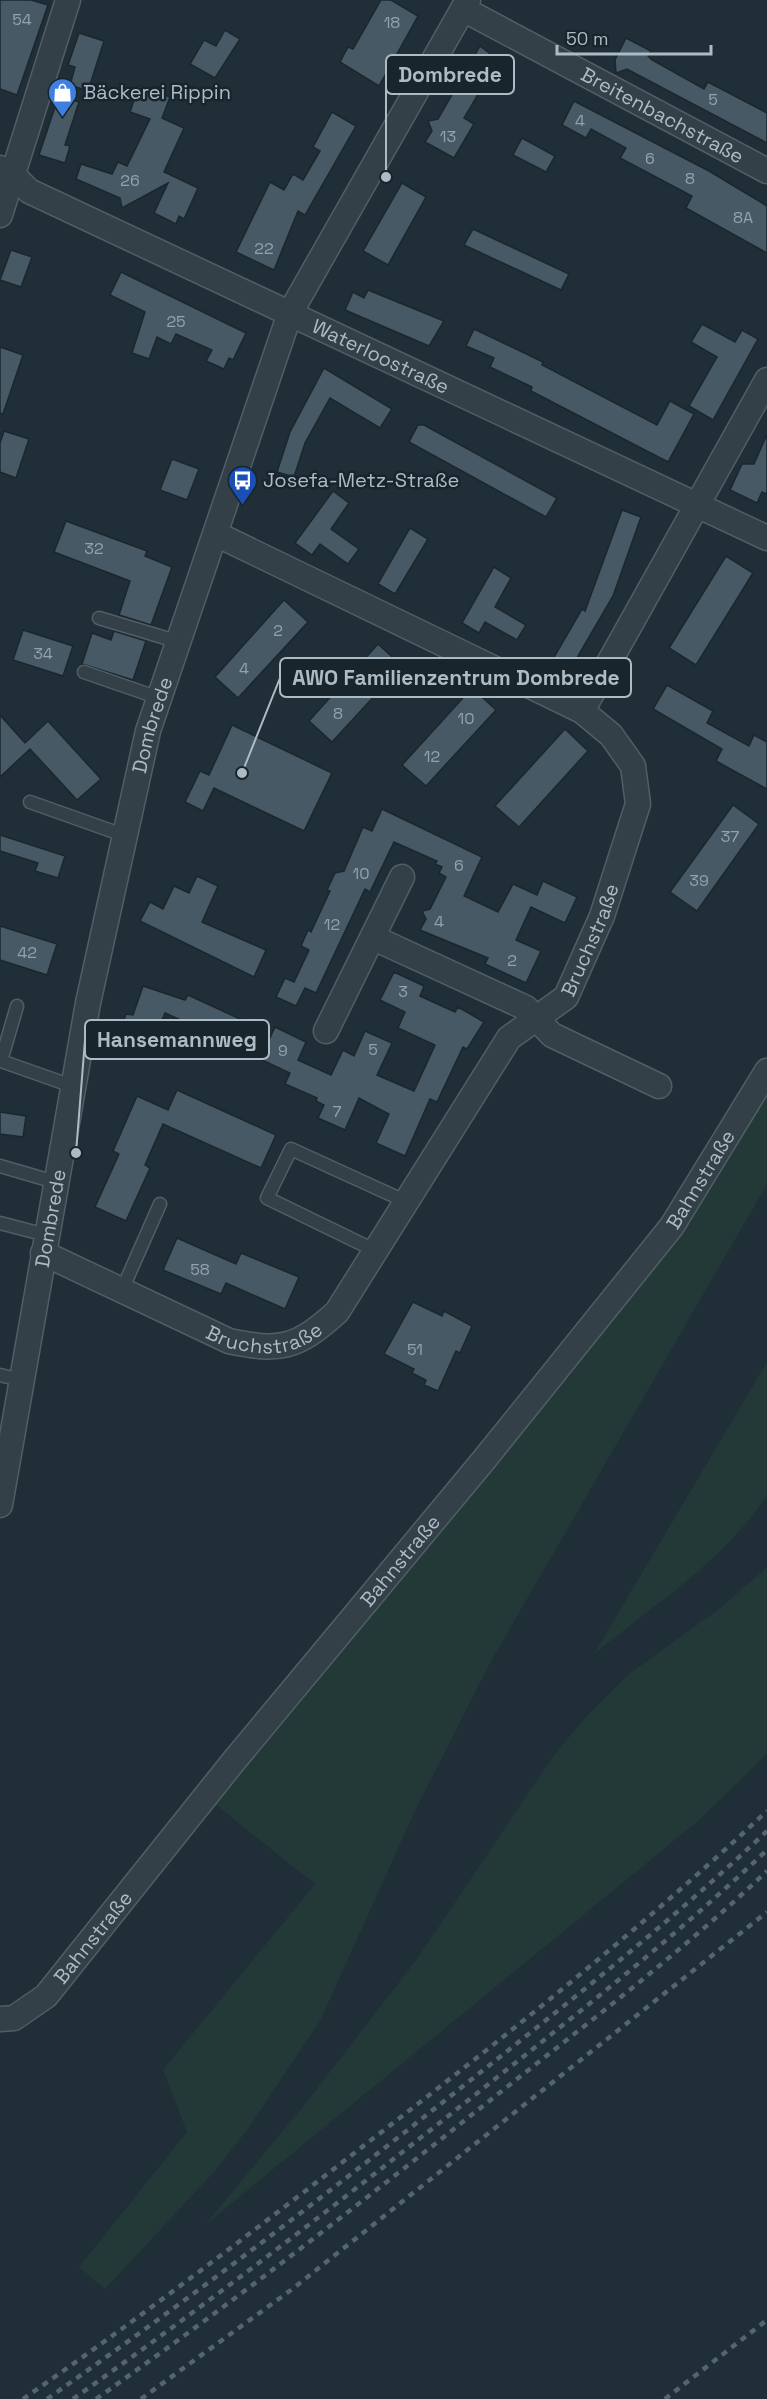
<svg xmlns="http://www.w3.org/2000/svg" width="767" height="2399" viewBox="0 0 767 2399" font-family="'Space Grotesk',sans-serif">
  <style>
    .green { fill: #223937 }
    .building { fill: #475964; stroke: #1b272f; stroke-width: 1.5 }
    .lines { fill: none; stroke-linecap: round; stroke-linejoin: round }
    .service-casing { stroke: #515e66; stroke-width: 15 }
    .minor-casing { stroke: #515e66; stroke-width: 27 }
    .service { stroke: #334048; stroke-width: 12 }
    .minor { stroke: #334048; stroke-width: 24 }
    .rail { stroke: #55656f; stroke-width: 4.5; stroke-dasharray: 6 6; stroke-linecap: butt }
    .labels { text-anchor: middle; stroke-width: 5; stroke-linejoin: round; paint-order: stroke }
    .number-label { font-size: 16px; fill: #94a2ad }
    .poi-label { font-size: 20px; fill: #adbbc5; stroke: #19252d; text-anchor: start }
    .street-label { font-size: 20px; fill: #adbbc5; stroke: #19252d }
    .leader { fill: none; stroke: #adbbc5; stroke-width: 2 }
    .callout-dot { fill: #adbbc5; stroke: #19252d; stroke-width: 2 }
    .callout { fill: #19252d; stroke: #adbbc5; stroke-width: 2 }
    .callout-label { font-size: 21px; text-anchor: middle; font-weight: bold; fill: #adbbc5 }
  </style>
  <rect width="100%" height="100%" fill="#202e38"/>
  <g class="green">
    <path d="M767,1072V1184L490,1663L414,1813L320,2021L247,2130L214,2172L105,2289L79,2267L187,2132L163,2070L315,1884L212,1802L672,1226Z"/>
    <path d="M767,1362V1495C724,1561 654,1605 594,1654Z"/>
    <path d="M767,1567V1754L698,1821L205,2225L309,2099L417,1959L554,1755L585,1718L629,1674L719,1609Z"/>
  </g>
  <g class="building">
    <path d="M0,0H31L48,5L17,95L0,89Z"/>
    <path d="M381,0H391L418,16L379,86L340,62L348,47L353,49Z"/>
    <path d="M225,30L240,39L215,78L190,64L204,40L216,46Z"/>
    <path d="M79,33L104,41L88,91L70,85L75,67L68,65Z"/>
    <path d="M626,38L651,51L648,56L652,60L704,89L708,82L767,113V143L627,69L616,73L615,60Z"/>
    <path d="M480,46L505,65L488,95L480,91L464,118L474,124L454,158L425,142L432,131L428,121L438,119Z"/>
    <path d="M139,86L148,89L156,86L159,93L170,97L162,118L184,128L164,172L198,188L184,219L179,216L176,224L154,213L168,183L122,208L120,198L76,179L81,164L112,174L118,162L127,166L150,119L130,112Z"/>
    <path d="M59,95L79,102L65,145L70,146L65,163L39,155Z"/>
    <path d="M574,101L709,171L767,206V253L686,208L692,196L620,158L626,148L591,129L586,138L562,125Z"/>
    <path d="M332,112L356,126L305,215L298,211L274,270L236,252L270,182L284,190L293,174L303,180L320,151L313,147Z"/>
    <path d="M522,138L555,156L546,172L513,155Z"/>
    <path d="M402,183L426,197L388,265L363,251Z"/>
    <path d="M473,229L569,274L561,290L464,245Z"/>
    <path d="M11,250L32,257L21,287L0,280Z"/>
    <path d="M121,272L246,333L233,360L229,358L224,369L206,361L212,350L176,334L171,344L157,337L149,359L132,353L145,312L110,295Z"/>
    <path d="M368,290L444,321L429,346L345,310L353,292L364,298Z"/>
    <path d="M702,324L735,342L742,330L758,339L713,420L689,406L717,357L691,342Z"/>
    <path d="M474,329L543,362L542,365L657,425L670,401L694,414L668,462L531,391L532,387L490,367L494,358L466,346Z"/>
    <path d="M0,347L23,355L3,414L0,413Z"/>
    <path d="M324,368L392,409L380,428L330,398L305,443L294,477L277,472L290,432Z"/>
    <path d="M418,425H424L557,498L546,517L409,442Z"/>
    <path d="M4,431L29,439L16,478L0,472V443Z"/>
    <path d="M767,434V494L762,492L757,503L730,490L742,464H754Z"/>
    <path d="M172,459L199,469L187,500L160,490Z"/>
    <path d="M333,491L349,503L331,529L359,549L348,564L320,544L312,555L295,543Z"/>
    <path d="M622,510L641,517L613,596L567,675L550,664L582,609L585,611Z"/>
    <path d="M66,521L147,551L145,556L172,567L151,625L119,615L130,581L54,552Z"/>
    <path d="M410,528L428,539L395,594L378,584Z"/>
    <path d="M726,556L753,573L696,665L669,648Z"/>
    <path d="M494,567L511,578L495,607L526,625L517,640L485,622L479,633L462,623Z"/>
    <path d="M284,600L308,622L238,698L215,677Z"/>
    <path d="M23,630L73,646L63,676L13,660Z"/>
    <path d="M114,631L146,641L133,680L82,664L92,633L111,640Z"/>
    <path d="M378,644L402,666L332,742L309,721Z"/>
    <path d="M667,685L713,711L707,723L749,746L754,735L767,742V789L716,761L722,749L653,709Z"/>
    <path d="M472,688L496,710L426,786L402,765Z"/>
    <path d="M0,715L25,743L48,721L101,779L77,800L30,749L0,777Z"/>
    <path d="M232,725L332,773L304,831L214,788L203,811L185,802L200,771L209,775Z"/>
    <path d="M565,729L588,751L519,827L495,806Z"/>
    <path d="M733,805L759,824L697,911L670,892Z"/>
    <path d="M382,809L482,857L464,896L498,912L513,884L537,895L543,881L577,897L565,923L531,907L516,940L541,951L526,983L485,964L488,958L420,930L426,919L422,911L430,909L446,877L439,873L442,867L435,864L437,861L394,842L370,892L365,889L316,993L305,988L296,1006L276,997L285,978L294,982L309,950L301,946L308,930L311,932L330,891L327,890L335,873L344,871L363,827L372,831Z"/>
    <path d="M0,835L65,856L58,878L35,871L38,863L0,851Z"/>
    <path d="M197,876L218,886L202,922L266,950L254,977L140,921L150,902L163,909L174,886L189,893Z"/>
    <path d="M0,926L57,944L47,975L0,960Z"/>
    <path d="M394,972L424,986L420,996L455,1012L458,1007L484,1022L467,1049L463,1047L437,1102L430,1099L405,1156L376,1143L389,1114L359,1098L345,1130L318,1118L324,1105L316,1101L317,1098L285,1084L290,1073L260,1059L275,1027L306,1042L298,1060L331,1075L343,1050L354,1056L365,1031L392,1043L377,1075L414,1091L435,1045L398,1028L405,1012L380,1000Z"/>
    <path d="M143,986L185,1000L188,995L240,1019L227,1048L201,1036L204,1030L165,1013L154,1039L148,1037L143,1049L118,1037L126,1014L133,1015Z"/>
    <path d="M177,1090L276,1135L261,1168L163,1124L145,1165L150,1168L126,1221L95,1207L119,1154L113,1151L137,1096L168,1110Z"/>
    <path d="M0,1112L26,1116L23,1137L0,1134Z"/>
    <path d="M177,1238L236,1264L241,1253L299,1277L285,1309L226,1283L221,1294L163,1270Z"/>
    <path d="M413,1302L442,1316L444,1311L472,1326L460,1353L456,1351L438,1391L424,1385L426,1380L412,1373L414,1369L384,1354Z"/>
  </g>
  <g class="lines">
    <defs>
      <g id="service">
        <path d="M99,618L179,642"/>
        <path d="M84,672L159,698"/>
        <path d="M30,802L123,835"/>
        <path d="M17,1006L1,1061L72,1086"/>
        <path d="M0,1166L55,1182"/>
        <path d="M0,1223L46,1235"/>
        <path d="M376,1251L267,1198L291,1149L407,1202"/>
        <path d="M122,1290L160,1204"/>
        <path d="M0,1375L21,1380"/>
      </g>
      <g id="minor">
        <path id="s1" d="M463,9L767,171"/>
        <path id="s2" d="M0,168L13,175L29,191L767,538"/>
        <path d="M0,215L68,0"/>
        <path d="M582,711L767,380"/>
        <path d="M374,938L526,1008L552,1035L659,1086"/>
        <path d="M326,1031L402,877"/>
        <path id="s3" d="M43,1253L229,1341C281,1352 297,1348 337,1312L509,1038L566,997L602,916L638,804L633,766L611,735L582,711L216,534"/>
        <path id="s4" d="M0,1505L88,1003L148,731L290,313L468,0"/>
        <path id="s5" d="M0,2019L14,2018L46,1996L233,1762L483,1461L672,1226L767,1071"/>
      </g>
    </defs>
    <use href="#service" class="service-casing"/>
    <use href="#minor" class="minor-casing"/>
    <use href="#service" class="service"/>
    <use href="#minor" class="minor"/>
    <g class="rail">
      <path d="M23,2399C143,2316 259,2227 375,2137C510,2033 643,1927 767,1811"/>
      <path d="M47,2399C190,2299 330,2192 467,2083C569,2002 672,1921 767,1831"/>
      <path d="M73,2399C209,2303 341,2201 471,2098C572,2018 673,1939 767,1850"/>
      <path d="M96,2399C234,2302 366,2199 498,2094C589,2022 683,1951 767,1871"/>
      <path d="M141,2399L291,2290L767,1912"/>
      <path d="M665,2399L767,2320"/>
    </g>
  </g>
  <defs>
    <symbol id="shop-pin" viewBox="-11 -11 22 30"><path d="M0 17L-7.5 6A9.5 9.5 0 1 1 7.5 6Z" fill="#3f7fe0" stroke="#19252d"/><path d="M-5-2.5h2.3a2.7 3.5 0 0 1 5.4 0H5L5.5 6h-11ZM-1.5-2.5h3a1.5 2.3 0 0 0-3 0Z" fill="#fff"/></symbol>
    <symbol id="bus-pin" viewBox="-11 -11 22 30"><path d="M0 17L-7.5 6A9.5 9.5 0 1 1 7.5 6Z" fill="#1a4fb4" stroke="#19252d"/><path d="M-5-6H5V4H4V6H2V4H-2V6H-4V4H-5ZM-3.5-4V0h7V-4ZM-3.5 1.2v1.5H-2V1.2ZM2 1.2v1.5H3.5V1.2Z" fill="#fff"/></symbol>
  </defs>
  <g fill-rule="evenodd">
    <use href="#shop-pin" x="46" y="76" width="33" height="45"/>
    <use href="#bus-pin" x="226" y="464" width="33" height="45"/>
  </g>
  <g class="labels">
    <g class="number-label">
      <text x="22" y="25">54</text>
      <text x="392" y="28">18</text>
      <text x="713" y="105">5</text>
      <text x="580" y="126">4</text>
      <text x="448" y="142">13</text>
      <text x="650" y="164">6</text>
      <text x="690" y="184">8</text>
      <text x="130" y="186">26</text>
      <text x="743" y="223">8A</text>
      <text x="264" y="254">22</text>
      <text x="176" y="327">25</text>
      <text x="94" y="554">32</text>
      <text x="278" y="636">2</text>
      <text x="43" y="659">34</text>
      <text x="244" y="674">4</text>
      <text x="338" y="719">8</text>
      <text x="466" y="724">10</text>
      <text x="432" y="762">12</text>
      <text x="730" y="842">37</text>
      <text x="459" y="871">6</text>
      <text x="361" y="879">10</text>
      <text x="699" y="886">39</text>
      <text x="439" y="927">4</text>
      <text x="332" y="930">12</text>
      <text x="27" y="958">42</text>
      <text x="512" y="966">2</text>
      <text x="403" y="997">3</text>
      <text x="373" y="1055">5</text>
      <text x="283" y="1056">9</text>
      <text x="337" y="1117">7</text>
      <text x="200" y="1275">58</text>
      <text x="415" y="1355">51</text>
    </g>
    <g class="poi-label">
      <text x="83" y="99">Bäckerei Rippin</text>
      <text x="263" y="487">Josefa-Metz-Straße</text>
    </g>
    <g class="street-label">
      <text dy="7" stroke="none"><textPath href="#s1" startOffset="226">Breitenbachstraße</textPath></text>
      <text dy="7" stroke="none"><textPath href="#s2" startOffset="426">Waterloostraße</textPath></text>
      <text dy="7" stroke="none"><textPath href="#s4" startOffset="795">Dombrede</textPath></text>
      <text dy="7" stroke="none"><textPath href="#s3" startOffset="780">Bruchstraße</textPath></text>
      <text dy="7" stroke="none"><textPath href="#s5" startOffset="1100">Bahnstraße</textPath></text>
      <text dy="7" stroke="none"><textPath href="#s4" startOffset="291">Dombrede</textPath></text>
      <text dy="7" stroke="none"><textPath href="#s3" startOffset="242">Bruchstraße</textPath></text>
      <text dy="7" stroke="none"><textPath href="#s5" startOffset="614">Bahnstraße</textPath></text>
      <text dy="7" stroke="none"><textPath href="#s5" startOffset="128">Bahnstraße</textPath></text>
    </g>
  </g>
  <path class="leader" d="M386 177L386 74M242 773L280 678M76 1153L85 1040"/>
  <g class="callout-dot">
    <circle cx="386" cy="177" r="6"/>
    <circle cx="242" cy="773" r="6"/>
    <circle cx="76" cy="1153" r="6"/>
  </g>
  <g class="callout">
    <rect x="386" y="55" width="128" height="39" rx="6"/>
    <rect x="280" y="658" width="351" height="39" rx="6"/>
    <rect x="85" y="1020" width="184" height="39" rx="6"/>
  </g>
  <g class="callout-label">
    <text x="450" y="82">Dombrede</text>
    <text x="456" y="685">AWO Familienzentrum Dombrede</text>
    <text x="177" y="1047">Hansemannweg</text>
  </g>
  <path d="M557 45v9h154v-9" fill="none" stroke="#adbbc5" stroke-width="3"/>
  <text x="566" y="45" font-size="18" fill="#adbbc5" stroke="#19252d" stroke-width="4.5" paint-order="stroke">50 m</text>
</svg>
